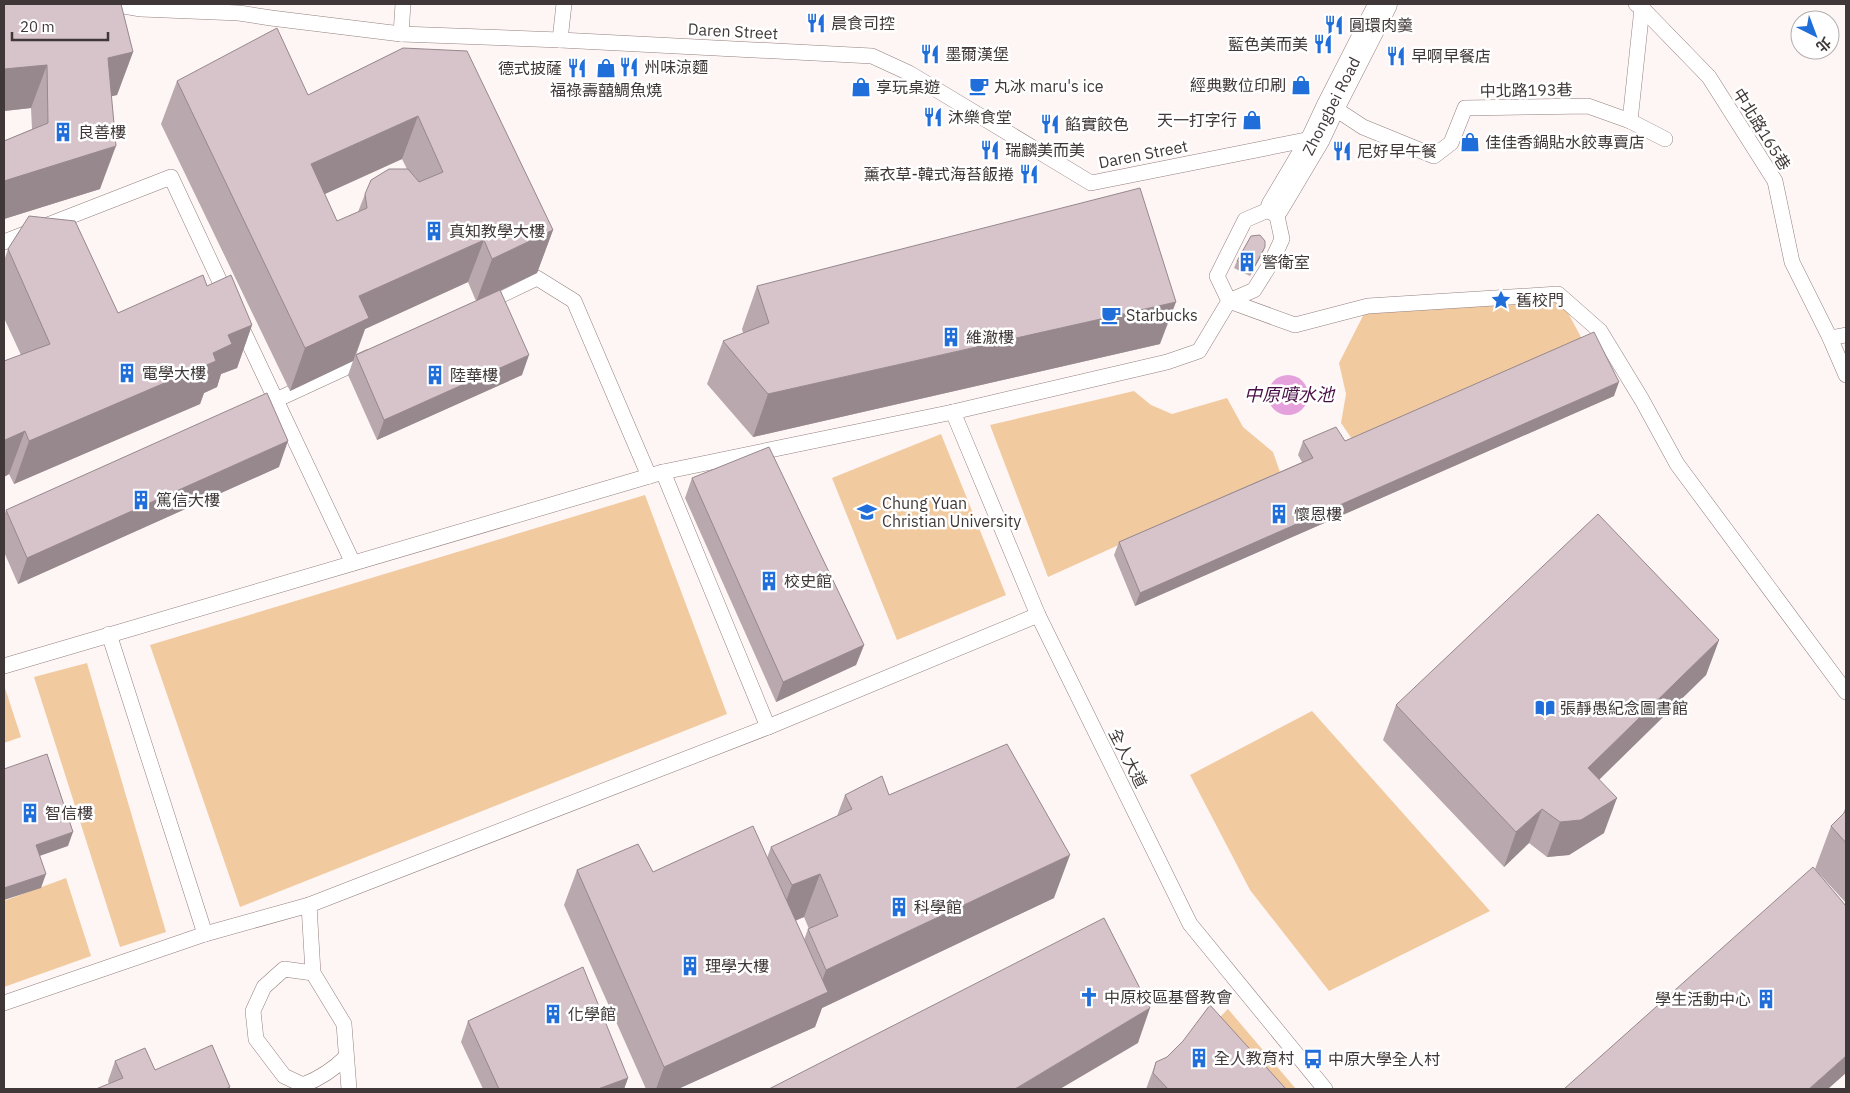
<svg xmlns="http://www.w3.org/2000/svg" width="1850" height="1093" viewBox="0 0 1850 1093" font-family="'IBM Plex Sans','Noto Sans TC',sans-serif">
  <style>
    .green { fill: #f2caa0 }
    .water { fill: #e5a1dc }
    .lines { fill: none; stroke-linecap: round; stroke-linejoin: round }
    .lane-casing { stroke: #93807f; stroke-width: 16 }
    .street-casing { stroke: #93807f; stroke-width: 29 }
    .lane { stroke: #fff; stroke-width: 15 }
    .street { stroke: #fff; stroke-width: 28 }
    .wall { fill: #b9a8ae; fill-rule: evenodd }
    .shaded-wall { fill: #96888d }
    .building { fill: #d7c3ca; stroke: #96888d; fill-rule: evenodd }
    .labels { text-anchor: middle; stroke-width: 5; stroke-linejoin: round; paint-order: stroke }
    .poi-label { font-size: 16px; fill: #403838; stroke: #fff; text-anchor: start }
    .street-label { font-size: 16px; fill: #403838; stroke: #fff }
    .water-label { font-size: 18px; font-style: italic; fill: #490e45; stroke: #fff }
  </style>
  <rect width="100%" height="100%" fill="#fef6f5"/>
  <g class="green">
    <path d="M1558,294L1582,339L1352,439L1341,423L1346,394L1339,363L1368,306Z"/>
    <path d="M1134,391L1151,405L1172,414L1227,398L1243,427L1273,452L1280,472L1048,577L990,425Z"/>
    <path d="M941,434L1006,595L897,640L832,478Z"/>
    <path d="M645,495L727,714L240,907L150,645Z"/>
    <path d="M87,663L166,932L120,947L34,677Z"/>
    <path d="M4,688H5L21,737L4,743Z"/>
    <path d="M1312,711L1490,911L1329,991L1250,890L1190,775Z"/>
    <path d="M66,878L91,956L4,987V901Z"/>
    <path d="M1228,1009L1296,1089H1242L1197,1040Z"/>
  </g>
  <circle class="water" cx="1288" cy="395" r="20"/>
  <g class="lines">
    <defs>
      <g id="lane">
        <path d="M112,4L141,9L239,13L271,18L401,34L560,40L872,56L909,73L1091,183L1316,138"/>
        <path d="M1636,4L1642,8L1709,77L1775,181L1792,262L1830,338L1846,375"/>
        <path d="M401,34L403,4"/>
        <path d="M560,40L564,4"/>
        <path d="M1331,106L1363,127L1434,156L1451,143L1465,108L1588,106L1630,121L1665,139"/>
        <path d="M1630,121L1642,8"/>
        <path d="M4,242L171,177L228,299"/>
        <path d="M485,303L537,278L574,301L649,476"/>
        <path d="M239,322L353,563"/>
        <path d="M1830,338L1846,335"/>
        <path d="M276,400L369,357"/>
        <path d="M953,412L1038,615L1190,924L1325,1089"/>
        <path d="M663,472L768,727"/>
        <path d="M109,634L205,934"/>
        <path d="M4,666L663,472L953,412L1167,362L1199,351L1229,301L1254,290L1271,263L1282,239L1275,207L1245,220L1217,276L1229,301L1295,325L1368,306L1558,294L1600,331L1642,400L1677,464L1846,692"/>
        <path d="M309,905L313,973L344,1024L349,1089"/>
        <path d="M313,973L284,969L264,987L253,1011L256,1039L284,1076L303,1085C321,1078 333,1070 346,1057"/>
        <path d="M4,1003L205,934L309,905L768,727L1038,615"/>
      </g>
      <path id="street" d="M1275,207L1316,138L1331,106L1383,4"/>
    </defs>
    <use href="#lane" class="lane-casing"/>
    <use href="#street" class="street-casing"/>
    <use href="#lane" class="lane"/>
    <use href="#street" class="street"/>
  </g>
  <g class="wall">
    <path d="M4,4L133,52L117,95L111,96L100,189L4,219V141L32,129L31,108L4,111Z"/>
    <path d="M403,48L553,230L537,273L501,291L522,375L377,440L348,375L353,361L290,391L161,124L177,81L308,95ZM402,159L407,169L365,194L358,212L337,221L325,194ZM468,282L476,301L356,355L365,329Z"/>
    <path d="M8,249L118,313L207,286L252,325L237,368L221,374L217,387L204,393L200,404L14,484L9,474L4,477V361L21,355L4,318V261Z"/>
    <path d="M1262,254L1250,276L1234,268L1237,261Z"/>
    <path d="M757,286L1160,344L753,437L707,384L723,341L743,333L742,329Z"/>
    <path d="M1614,396L1135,606L1114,555L1119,542L1302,462L1298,455L1303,441H1345Z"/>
    <path d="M279,467L18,584L4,552V516L6,510Z"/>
    <path d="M692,478L864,645L856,665L776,702L685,498Z"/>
    <path d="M1719,640L1706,675L1599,780L1604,833L1569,855L1547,857L1529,843L1504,867L1383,740L1396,705Z"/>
    <path d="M845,795H889L1054,898L822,1008L815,1027L678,1089H646L564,905L577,870L653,872L767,858L771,847L837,816ZM804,917L809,929H808L804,940L795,921Z"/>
    <path d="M1846,806V903L1815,869L1831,826L1843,814Z"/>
    <path d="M468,1021L628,1078L624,1089H483L461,1042Z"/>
    <path d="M115,1061L155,1070L109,1084L108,1081Z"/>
    <path d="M1156,1062L1286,1089H1146Z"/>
  </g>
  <g class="shaded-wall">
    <path d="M133,52L117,95L92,101L108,58Z"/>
    <path d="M47,65L31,108L4,111V69Z"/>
    <path d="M418,116L402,159L296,207L311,164Z"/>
    <path d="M116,146L100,189L4,219V181Z"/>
    <path d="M553,230L537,273L476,302L492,259Z"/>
    <path d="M484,240L468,282L365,329L353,361L290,391L305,348L359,296Z"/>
    <path d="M1265,247L1262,254L1250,276L1253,269Z"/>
    <path d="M1176,302L1160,344L753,437L768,394Z"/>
    <path d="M252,325L237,368L221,374L217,387L204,393L200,404L14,484L29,441L213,353L228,335Z"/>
    <path d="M529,355L522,375L377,440L384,420Z"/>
    <path d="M1619,382L1614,396L1135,606L1140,593Z"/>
    <path d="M25,431L9,474L4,477V443L5,440Z"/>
    <path d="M288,441L279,467L18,584L27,558Z"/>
    <path d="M1719,640L1706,675L1575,803L1588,768Z"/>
    <path d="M864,645L856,665L776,702L783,682Z"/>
    <path d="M1617,798L1604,833L1569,855L1547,857L1560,822Z"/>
    <path d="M1542,809L1529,843L1504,867L1516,832Z"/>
    <path d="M73,832L68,846L31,859L36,845Z"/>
    <path d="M1070,855L1054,898L822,1008L815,1027L678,1089H656L664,1067L816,997L826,970Z"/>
    <path d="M46,874L41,888L4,900V888Z"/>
    <path d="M820,874L804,917L776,928L792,885Z"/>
    <path d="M1150,1008L1138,1043L1060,1089H1015Z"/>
    <path d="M1846,1056V1073L1828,1089H1809Z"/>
    <path d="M628,1078L624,1089H598Z"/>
  </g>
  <g class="building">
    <path d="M4,4H121L133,52L108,58L116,146L4,181V141L48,123L47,65L4,69Z"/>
    <path d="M277,28L308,95L403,48L467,51L553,230L492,259L484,240L359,296L369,318L305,348L177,81ZM418,116L443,172L419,182L408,169H389L371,180L365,194L367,208L337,221L311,164Z"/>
    <path d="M1140,188L1176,302L768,394L723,341L769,323L757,286Z"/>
    <path d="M29,216L75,221L118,313L203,275L207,286L231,275L252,325L228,335L232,344L213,353L216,361L29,441L25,431L5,440L4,438V361L50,344L8,249Z"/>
    <path d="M1260,235L1265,241V247L1253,269L1237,261L1251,236Z"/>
    <path d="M500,290L529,355L384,420L356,355Z"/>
    <path d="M1594,332L1619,382L1140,593L1119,542L1313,458L1303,441L1336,427L1345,441Z"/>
    <path d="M267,393L288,441L27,558L6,510Z"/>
    <path d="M769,447L864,645L783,682L692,478Z"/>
    <path d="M1598,514L1719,640L1588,768L1617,798L1581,820L1560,822L1542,809L1516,832L1396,705Z"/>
    <path d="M1007,744L1070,855L826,970L808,929L838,916L820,874L792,885L771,847L852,809L845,795L882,776L889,795Z"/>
    <path d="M47,754L73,832L36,845L46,874L4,888V769Z"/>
    <path d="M1846,811V843L1831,826Z"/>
    <path d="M753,826L828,992L664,1067L577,870L638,844L653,872Z"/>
    <path d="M1813,867L1846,906V1056L1809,1089H1564Z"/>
    <path d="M1104,918L1150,1008L1015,1089H769Z"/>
    <path d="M583,967L628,1078L598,1089H499L468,1021Z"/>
    <path d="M1210,1005L1286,1089H1168L1153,1073L1156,1062L1167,1057L1183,1041Z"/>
    <path d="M212,1045L230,1087L226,1089H96L123,1078L115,1061L145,1048L155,1070Z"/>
  </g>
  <defs>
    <symbol id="restaurant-bare" viewBox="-9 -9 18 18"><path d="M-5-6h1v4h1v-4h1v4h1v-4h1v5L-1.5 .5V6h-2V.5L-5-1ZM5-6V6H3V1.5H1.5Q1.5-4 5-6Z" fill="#206ed9" stroke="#fff" stroke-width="2.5" paint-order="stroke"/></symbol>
    <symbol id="shop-bare" viewBox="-9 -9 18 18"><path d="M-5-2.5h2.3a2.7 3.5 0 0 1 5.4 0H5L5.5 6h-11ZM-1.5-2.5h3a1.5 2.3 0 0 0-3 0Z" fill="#206ed9" stroke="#fff" stroke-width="2.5" paint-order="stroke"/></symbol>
    <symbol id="cafe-bare" viewBox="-9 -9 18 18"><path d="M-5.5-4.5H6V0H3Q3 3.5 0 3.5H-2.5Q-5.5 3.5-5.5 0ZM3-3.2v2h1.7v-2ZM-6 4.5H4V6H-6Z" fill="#206ed9" stroke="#fff" stroke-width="2.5" paint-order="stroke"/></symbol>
    <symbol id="building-bare" viewBox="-9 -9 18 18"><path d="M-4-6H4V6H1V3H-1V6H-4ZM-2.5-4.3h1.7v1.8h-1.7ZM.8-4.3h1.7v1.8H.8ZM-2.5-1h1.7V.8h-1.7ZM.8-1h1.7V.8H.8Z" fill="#206ed9" stroke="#fff" stroke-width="2.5" paint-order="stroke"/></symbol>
    <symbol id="sight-bare" viewBox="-9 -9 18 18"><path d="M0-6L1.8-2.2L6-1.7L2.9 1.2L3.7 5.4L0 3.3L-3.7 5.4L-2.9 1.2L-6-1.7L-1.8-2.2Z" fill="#206ed9" stroke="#fff" stroke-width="2.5" paint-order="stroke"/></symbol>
    <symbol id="university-bare" viewBox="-9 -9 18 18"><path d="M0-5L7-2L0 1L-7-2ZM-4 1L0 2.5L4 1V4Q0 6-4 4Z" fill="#206ed9" stroke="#fff" stroke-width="2.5" paint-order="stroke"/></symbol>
    <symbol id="library-bare" viewBox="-9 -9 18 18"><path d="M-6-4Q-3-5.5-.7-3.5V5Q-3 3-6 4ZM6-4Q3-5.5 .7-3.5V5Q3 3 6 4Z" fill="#206ed9" stroke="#fff" stroke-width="2.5" paint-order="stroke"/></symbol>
    <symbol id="church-bare" viewBox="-9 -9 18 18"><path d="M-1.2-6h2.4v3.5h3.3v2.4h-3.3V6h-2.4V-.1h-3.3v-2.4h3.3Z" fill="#206ed9" stroke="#fff" stroke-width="2.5" paint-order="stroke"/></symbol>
    <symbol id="bus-bare" viewBox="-9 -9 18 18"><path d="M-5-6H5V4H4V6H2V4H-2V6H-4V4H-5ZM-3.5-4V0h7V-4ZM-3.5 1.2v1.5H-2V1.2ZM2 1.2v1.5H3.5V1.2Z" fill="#206ed9" stroke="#fff" stroke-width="2.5" paint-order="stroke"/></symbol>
  </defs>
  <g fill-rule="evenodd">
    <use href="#restaurant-bare" x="802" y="9" width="28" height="28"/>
    <use href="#restaurant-bare" x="1320" y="11" width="28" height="28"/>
    <use href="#restaurant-bare" x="1309" y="30" width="28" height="28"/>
    <use href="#restaurant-bare" x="916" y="40" width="28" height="28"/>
    <use href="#restaurant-bare" x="1382" y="42" width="28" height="28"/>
    <use href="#restaurant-bare" x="615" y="53" width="28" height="28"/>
    <use href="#restaurant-bare" x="563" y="54" width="28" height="28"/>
    <use href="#shop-bare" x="592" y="54" width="28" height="28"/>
    <use href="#shop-bare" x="1287" y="71" width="28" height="28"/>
    <use href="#cafe-bare" x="965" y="72" width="28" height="28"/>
    <use href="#shop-bare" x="847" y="73" width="28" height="28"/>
    <use href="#restaurant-bare" x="919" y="103" width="28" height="28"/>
    <use href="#shop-bare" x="1238" y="106" width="28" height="28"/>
    <use href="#restaurant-bare" x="1036" y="110" width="28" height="28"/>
    <use href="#building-bare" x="49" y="118" width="28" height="28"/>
    <use href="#shop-bare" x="1456" y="128" width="28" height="28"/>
    <use href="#restaurant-bare" x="976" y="136" width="28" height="28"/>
    <use href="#restaurant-bare" x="1328" y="137" width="28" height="28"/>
    <use href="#restaurant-bare" x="1015" y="160" width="28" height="28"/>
    <use href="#building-bare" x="420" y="217" width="28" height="28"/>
    <use href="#building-bare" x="1233" y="248" width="28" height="28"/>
    <use href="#sight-bare" x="1487" y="286" width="28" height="28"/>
    <use href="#cafe-bare" x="1097" y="301" width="28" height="28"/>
    <use href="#building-bare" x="937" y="323" width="28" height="28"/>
    <use href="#building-bare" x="113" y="359" width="28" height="28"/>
    <use href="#building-bare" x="421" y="361" width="28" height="28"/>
    <use href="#building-bare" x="127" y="486" width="28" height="28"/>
    <use href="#university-bare" x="853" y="498" width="28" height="28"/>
    <use href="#building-bare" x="1265" y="500" width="28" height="28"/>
    <use href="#building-bare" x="755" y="567" width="28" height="28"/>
    <use href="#library-bare" x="1531" y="694" width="28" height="28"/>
    <use href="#building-bare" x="16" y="799" width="28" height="28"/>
    <use href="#building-bare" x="885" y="893" width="28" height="28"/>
    <use href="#building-bare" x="676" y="952" width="28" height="28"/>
    <use href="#church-bare" x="1075" y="983" width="28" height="28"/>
    <use href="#building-bare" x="1752" y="985" width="28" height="28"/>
    <use href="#building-bare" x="539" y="1000" width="28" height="28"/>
    <use href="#building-bare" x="1185" y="1044" width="28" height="28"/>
    <use href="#bus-bare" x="1299" y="1045" width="28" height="28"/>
  </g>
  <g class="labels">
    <g class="poi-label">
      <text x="831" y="29">晨食司控</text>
      <text x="1349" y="31">圓環肉羹</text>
      <text x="1308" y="50" text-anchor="end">藍色美而美</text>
      <text x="945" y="60">墨爾漢堡</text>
      <text x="1411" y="62">早啊早餐店</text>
      <text x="644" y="73">州味涼麵</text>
      <text x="562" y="74" text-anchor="end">德式披薩</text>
      <text x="1286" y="91" text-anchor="end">經典數位印刷</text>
      <text x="994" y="92">丸冰 maru's ice</text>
      <text x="876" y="93">享玩桌遊</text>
      <text x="606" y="96" text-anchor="middle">福祿壽囍鯛魚燒</text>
      <text x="948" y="123">沐樂食堂</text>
      <text x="1237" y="126" text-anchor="end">天一打字行</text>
      <text x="1065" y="130">餡實餃色</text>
      <text x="78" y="138">良善樓</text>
      <text x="1485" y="148">佳佳香鍋貼水餃專賣店</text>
      <text x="1005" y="156">瑞麟美而美</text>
      <text x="1357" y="157">尼好早午餐</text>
      <text x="1014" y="180" text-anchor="end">薰衣草-韓式海苔飯捲</text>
      <text x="449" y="237">真知教學大樓</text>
      <text x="1262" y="268">警衛室</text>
      <text x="1516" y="306">舊校門</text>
      <text x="1126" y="321">Starbucks</text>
      <text x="966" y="343">維澈樓</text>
      <text x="142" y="379">電學大樓</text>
      <text x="450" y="381">陸華樓</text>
      <text x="156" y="506">篤信大樓</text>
      <text x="882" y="509">Chung Yuan<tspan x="882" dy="18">Christian University</tspan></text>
      <text x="1294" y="520">懷恩樓</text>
      <text x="784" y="587">校史館</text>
      <text x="1560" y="714">張靜愚紀念圖書館</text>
      <text x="45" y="819">智信樓</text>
      <text x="914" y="913">科學館</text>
      <text x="705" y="972">理學大樓</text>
      <text x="1104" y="1003">中原校區基督教會</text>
      <text x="1751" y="1005" text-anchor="end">學生活動中心</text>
      <text x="568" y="1020">化學館</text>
      <text x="1214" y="1064">全人教育村</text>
      <text x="1328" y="1065">中原大學全人村</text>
    </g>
    <g class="street-label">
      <text transform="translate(733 31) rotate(3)" y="6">Daren Street</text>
      <text transform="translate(1526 90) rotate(-1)" y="6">中北路193巷</text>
      <text transform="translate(1331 106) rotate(-63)" y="6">Zhongbei Road</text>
      <text transform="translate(1762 129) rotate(58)" y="6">中北路165巷</text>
      <text transform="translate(1143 154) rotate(-11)" y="6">Daren Street</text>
      <text transform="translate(1128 758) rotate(63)" y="6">全人大道</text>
    </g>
    <g class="water-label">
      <text x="1289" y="401">中原噴水池</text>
    </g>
  </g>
  <rect width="1850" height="1093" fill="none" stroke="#403838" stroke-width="10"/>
  <g transform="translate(1815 35) rotate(138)"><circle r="24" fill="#ffffff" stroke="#b3afaf"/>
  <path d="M0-4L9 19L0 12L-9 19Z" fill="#206ed9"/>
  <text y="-8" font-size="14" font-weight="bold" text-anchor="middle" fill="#403838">北</text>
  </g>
  <path d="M12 32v8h96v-8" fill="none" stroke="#403838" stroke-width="2.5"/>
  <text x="20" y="32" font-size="15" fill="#403838" stroke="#ffffff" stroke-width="4" paint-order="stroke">20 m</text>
</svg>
